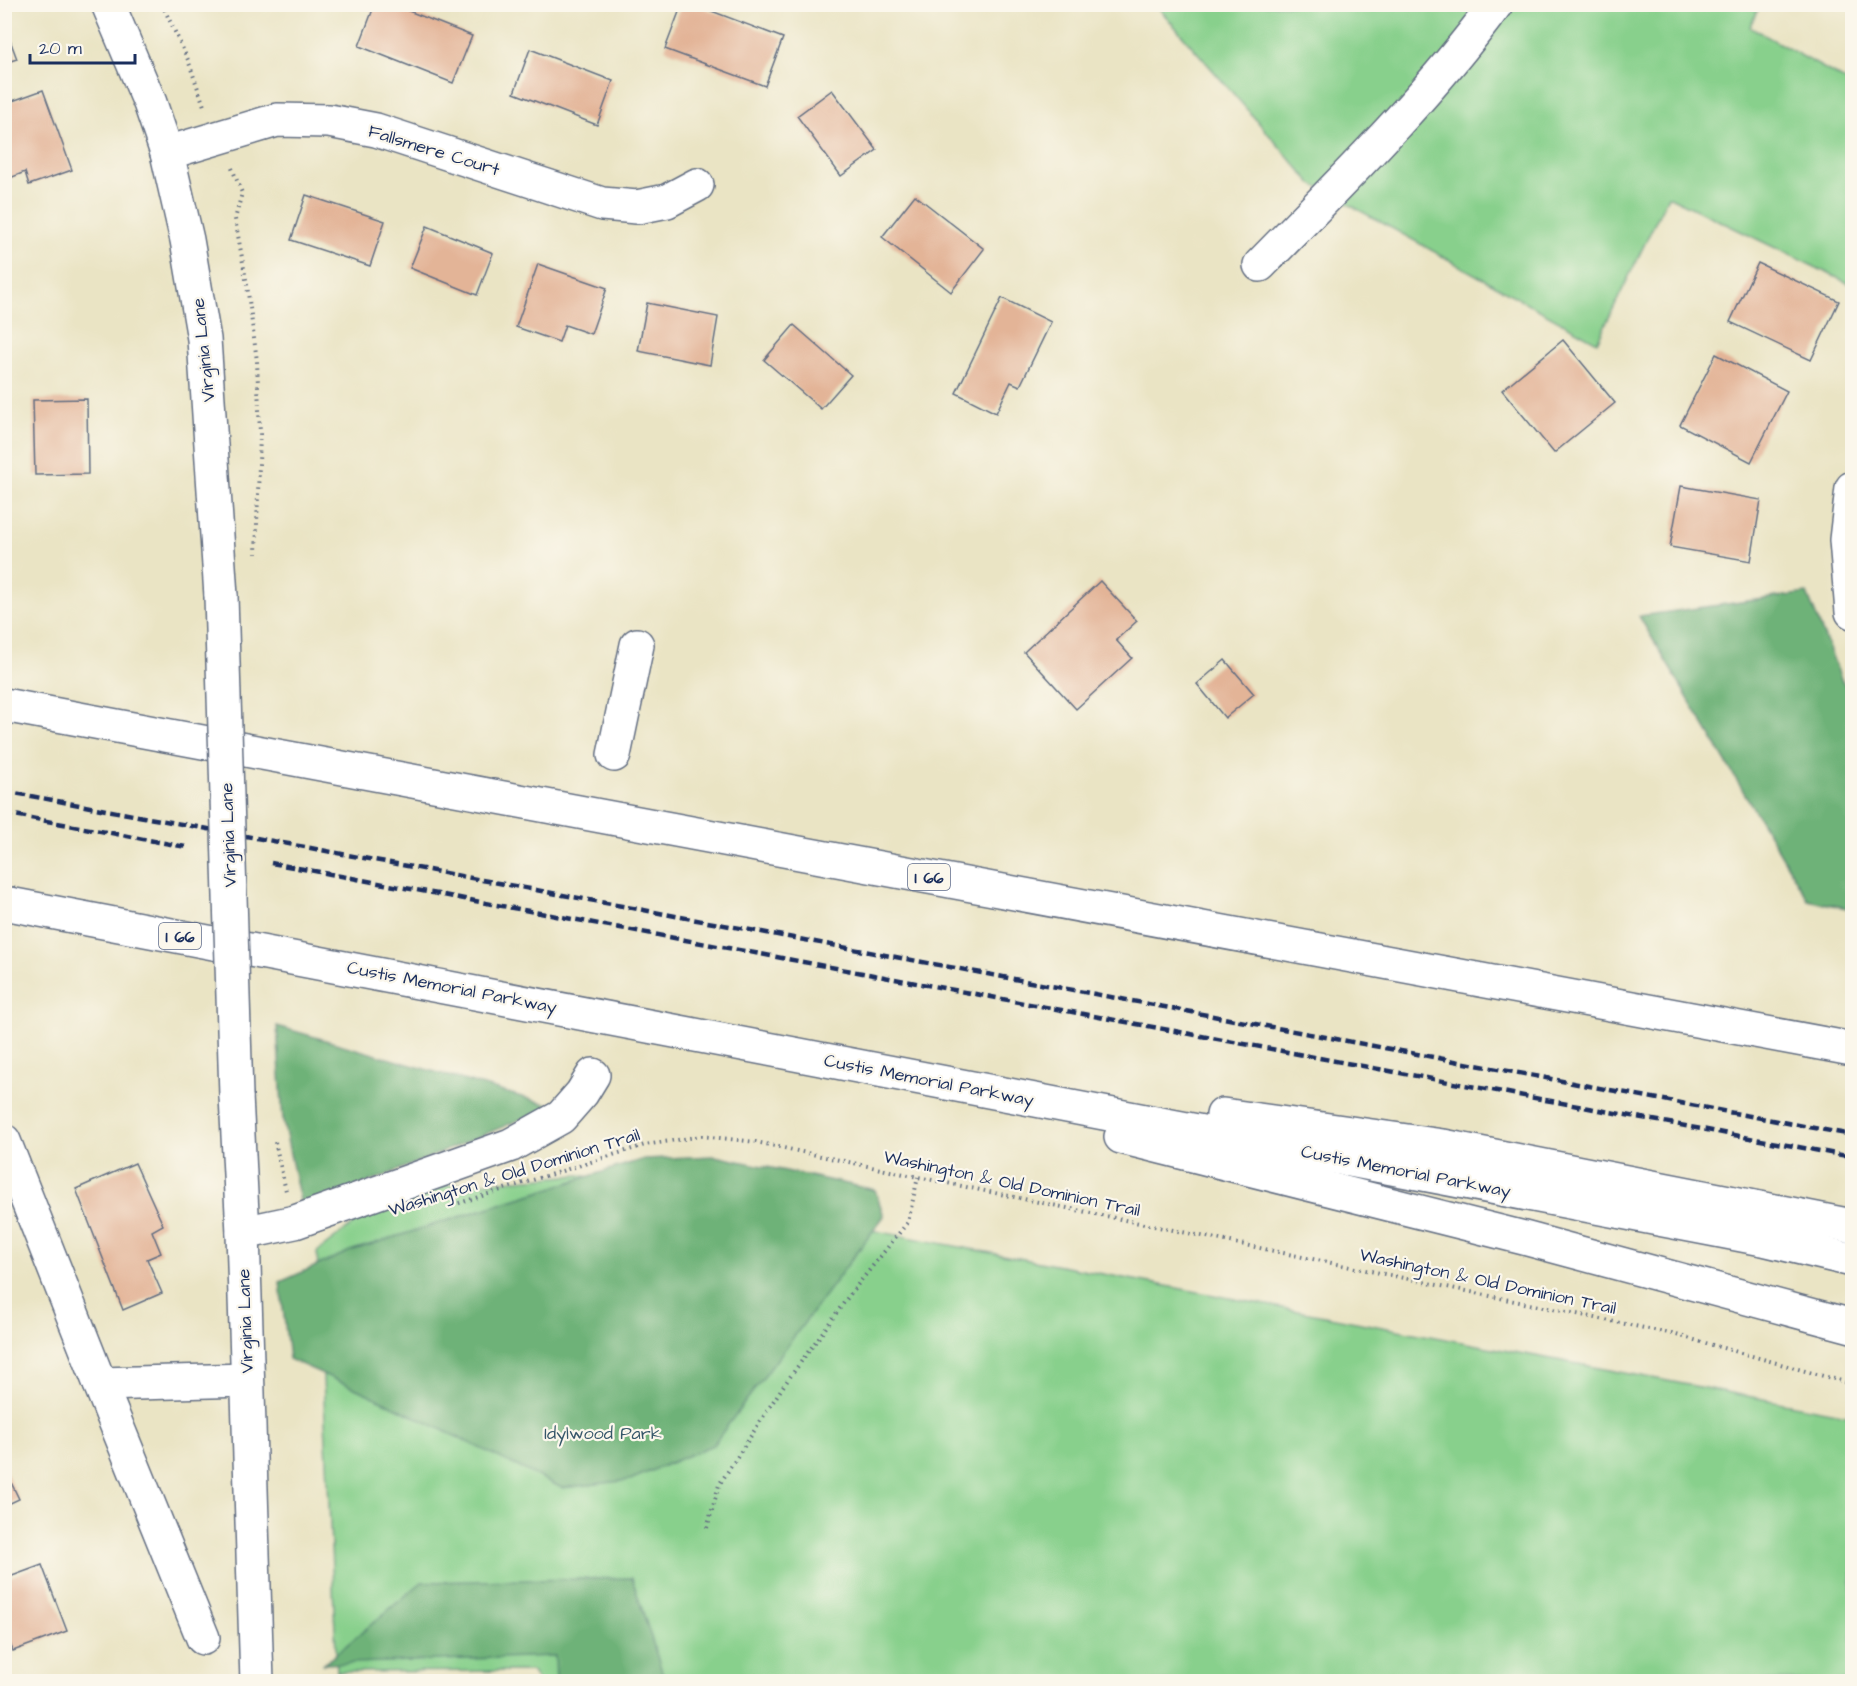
<svg xmlns="http://www.w3.org/2000/svg" width="1857" height="1686" viewBox="0 0 1857 1686" font-family="'Architects Daughter',sans-serif">
  <style>
    .green { fill: #88d08c; stroke: #528075; stroke-width: 1.5 }
    .forest { fill: #6eb278; stroke: #44706b; stroke-width: 1.5 }
    .building { fill: #e3b497 }
    .lines { fill: none; stroke-linecap: round; stroke-linejoin: round }
    .minor-casing { stroke: #636e82; stroke-width: 36 }
    .highway-casing { stroke: #636e82; stroke-width: 36 }
    .path { stroke: #636e82; stroke-width: 4; stroke-dasharray: 1.5 4.5; stroke-linecap: butt }
    .minor { stroke: #fff; stroke-width: 33 }
    .highway { stroke: #fff; stroke-width: 33 }
    .rail { stroke: #1b2f5e; stroke-width: 4.5; stroke-dasharray: 9 4.5; stroke-linecap: butt }
    .minor-bridge-casing { stroke: #636e82; stroke-width: 36; stroke-linecap: butt }
    .minor-bridge { stroke: #fff; stroke-width: 33 }
    .labels { text-anchor: middle; stroke-width: 4.5; stroke-linejoin: round; paint-order: stroke }
    .shield { fill: #fbf7ec; stroke: #5e6b89; stroke-width: 1.5 }
    .shield-label { font-size: 16px; font-weight: bold; fill: #1b2f5e }
    .street-label { font-size: 18px; fill: #1b2f5e; stroke: #fbf7ec }
    .park-label { font-size: 18px; fill: #36576a; stroke: #fbf7ec }
  </style>
  <rect width="100%" height="100%" fill="#fbf7ec"/>
  <filter id="ink" filterUnits="userSpaceOnUse"><feTurbulence type="fractalNoise" baseFrequency=".0167" numOctaves="2"/><feDisplacementMap in="SourceGraphic" scale="12" xChannelSelector="R" yChannelSelector="G"/><feConvolveMatrix kernelMatrix="1 2 1 2 8 2 1 2 1" color-interpolation-filters="sRGB"/></filter>
  <filter id="wash" filterUnits="userSpaceOnUse"><feTurbulence type="fractalNoise" baseFrequency=".008" numOctaves="4" result="noise"/><feDisplacementMap in="SourceGraphic" scale="24" xChannelSelector="R" yChannelSelector="G"/><feGaussianBlur stdDeviation="1.35" result="paint"/><feColorMatrix in="noise" values="0 0 0 0 0 0 0 0 0 0 0 0 0 0 0 0 0 1.4 0 .05"/><feComposite in="paint" operator="in"/></filter>
  <g filter="url(#wash)">
    <rect width="100%" height="100%" fill="#eae4c4"/>
    <g class="green">
      <path d="M1156,5H1760L1750,27L1852,84V285L1668,196L1597,342L1312,184Z"/>
      <path d="M580,1175L1852,1416V1681L539,1682L531,1671L337,1672L317,1252L399,1189Z"/>
    </g>
    <g class="forest">
      <path d="M1807,593L1842,681L1852,692V909L1808,900L1639,616Z"/>
      <path d="M277,1026L553,1106L302,1210L283,1121Z"/>
      <path d="M715,1156L875,1190L884,1216L713,1445L630,1480L562,1488L368,1394L289,1359L280,1282L350,1251L644,1159Z"/>
      <path d="M632,1578L665,1681H556L555,1656L324,1664L422,1582Z"/>
    </g>
    <g id="blocks">
      <g class="building">
        <path d="M375,4H391L472,36L453,83L359,46Z"/>
        <path d="M682,4H693L783,38L765,86L665,49Z"/>
        <path d="M4,24L17,59L4,63Z"/>
        <path d="M530,49L613,81L597,125L514,93Z"/>
        <path d="M43,90L72,170L29,185L25,172L5,180V157L9,155L4,143V104Z"/>
        <path d="M832,90L877,150L841,176L797,116Z"/>
        <path d="M306,195L385,221L370,266L291,240Z"/>
        <path d="M915,195L984,249L951,292L882,237Z"/>
        <path d="M427,226L493,253L477,295L410,268Z"/>
        <path d="M1758,263L1839,301L1811,360L1730,322Z"/>
        <path d="M538,264L607,288L591,334L565,325L559,342L516,327Z"/>
        <path d="M1002,298L1051,322L1020,386L1011,382L996,413L956,393Z"/>
        <path d="M647,303L718,317L710,365L638,351Z"/>
        <path d="M794,325L851,375L821,409L764,360Z"/>
        <path d="M1563,340L1615,403L1554,453L1502,390Z"/>
        <path d="M1716,354L1787,391L1751,462L1680,425Z"/>
        <path d="M87,399L88,474L35,475L33,400Z"/>
        <path d="M1681,486L1761,500L1751,561L1670,547Z"/>
        <path d="M1100,581L1137,621L1116,640L1132,658L1076,709L1024,652Z"/>
        <path d="M1225,660L1254,694L1225,718L1197,684Z"/>
        <path d="M135,1163L163,1225L152,1231L161,1253L147,1259L162,1293L123,1310L76,1189Z"/>
        <path d="M4,1468L19,1499L4,1506Z"/>
        <path d="M42,1565L67,1631L13,1651L4,1628V1579Z"/>
      </g>
    </g>
  </g>
  <g filter="url(#ink)">
    <use href="#blocks" fill-opacity="0" stroke="#636e82" stroke-width="1.5"/>
    <g class="lines">
      <defs>
        <g id="minor">
          <path d="M108,4L150,103L167,153L187,240L204,339L221,596"/>
          <path d="M167,153L277,120L329,121L376,130L602,204L637,207L667,201L697,185"/>
          <path d="M1260,265C1342,181 1426,99 1496,4"/>
          <path d="M1852,488L1846,540L1852,612"/>
          <path d="M614,755L637,645"/>
          <path d="M236,1096L243,1233L257,1682"/>
          <path d="M4,1141L100,1384L203,1638"/>
          <path d="M243,1233L295,1222L511,1145L561,1117L582,1093L593,1075"/>
          <path d="M100,1384L247,1380"/>
        </g>
        <g id="highway">
          <path d="M4,705L1852,1049"/>
          <path d="M4,903C591,1013 1177,1127 1763,1239L1852,1260"/>
          <path d="M1223,1115L1443,1146L1852,1226"/>
          <path d="M1121,1137L1524,1238L1852,1326"/>
        </g>
      </defs>
      <use href="#minor" class="minor-casing"/>
      <use href="#highway" class="highway-casing"/>
      <g class="path">
        <path d="M162,4L188,60L204,106"/>
        <path d="M232,168L242,193L235,219L247,285L257,361L260,434L256,554"/>
        <path d="M275,1142L286,1191"/>
        <path d="M453,1205L645,1145L702,1136L756,1142L918,1177L1673,1334L1852,1384"/>
        <path d="M707,1528L719,1485L782,1388L851,1293L908,1222L918,1177"/>
      </g>
      <use href="#minor" class="minor"/>
      <use href="#highway" class="highway"/>
      <g class="rail">
        <path d="M4,791L1852,1135"/>
        <path d="M4,813L186,847"/>
        <path d="M271,863L1852,1157"/>
      </g>
      <defs>
        <path id="minor-bridge" d="M221,596L236,1096"/>
      </defs>
      <use href="#minor-bridge" class="minor-bridge-casing"/>
      <use href="#minor-bridge" class="minor-bridge"/>
    </g>
  </g>
  <g class="labels">
    <g class="shield">
      <rect x="908" y="864" width="42" height="26" rx="4.5"/>
      <rect x="159" y="923" width="42" height="26" rx="4.5"/>
    </g>
    <g class="shield-label">
      <text x="929" y="883">I 66</text>
      <text x="180" y="942">I 66</text>
    </g>
    <g class="street-label">
      <text transform="translate(434 150) rotate(17)" y="6">Fallsmere Court</text>
      <text transform="translate(203 350) rotate(-96)" y="6">Virginia Lane</text>
      <text transform="translate(228 835) rotate(-92)" y="6">Virginia Lane</text>
      <text transform="translate(452 987) rotate(11)" y="6">Custis Memorial Parkway</text>
      <text transform="translate(929 1080) rotate(11)" y="6">Custis Memorial Parkway</text>
      <text transform="translate(1406 1171) rotate(11)" y="6">Custis Memorial Parkway</text>
      <text transform="translate(514 1172) rotate(-17)" y="6">Washington &amp; Old Dominion Trail</text>
      <text transform="translate(1012 1183) rotate(12)" y="6">Washington &amp; Old Dominion Trail</text>
      <text transform="translate(1488 1281) rotate(12)" y="6">Washington &amp; Old Dominion Trail</text>
      <text transform="translate(245 1321) rotate(-92)" y="6">Virginia Lane</text>
    </g>
    <g class="park-label">
      <text x="603" y="1439">Idylwood Park</text>
    </g>
  </g>
  <rect width="1857" height="1686" fill="none" stroke="#fbf7ec" stroke-width="24"/>
  <path d="M30 54v9h105v-9" fill="none" stroke="#1b2f5e" stroke-width="3"/>
  <text x="39" y="54" font-size="18" fill="#1b2f5e" stroke="#fbf7ec" stroke-width="4.5" paint-order="stroke">20 m</text>
</svg>
